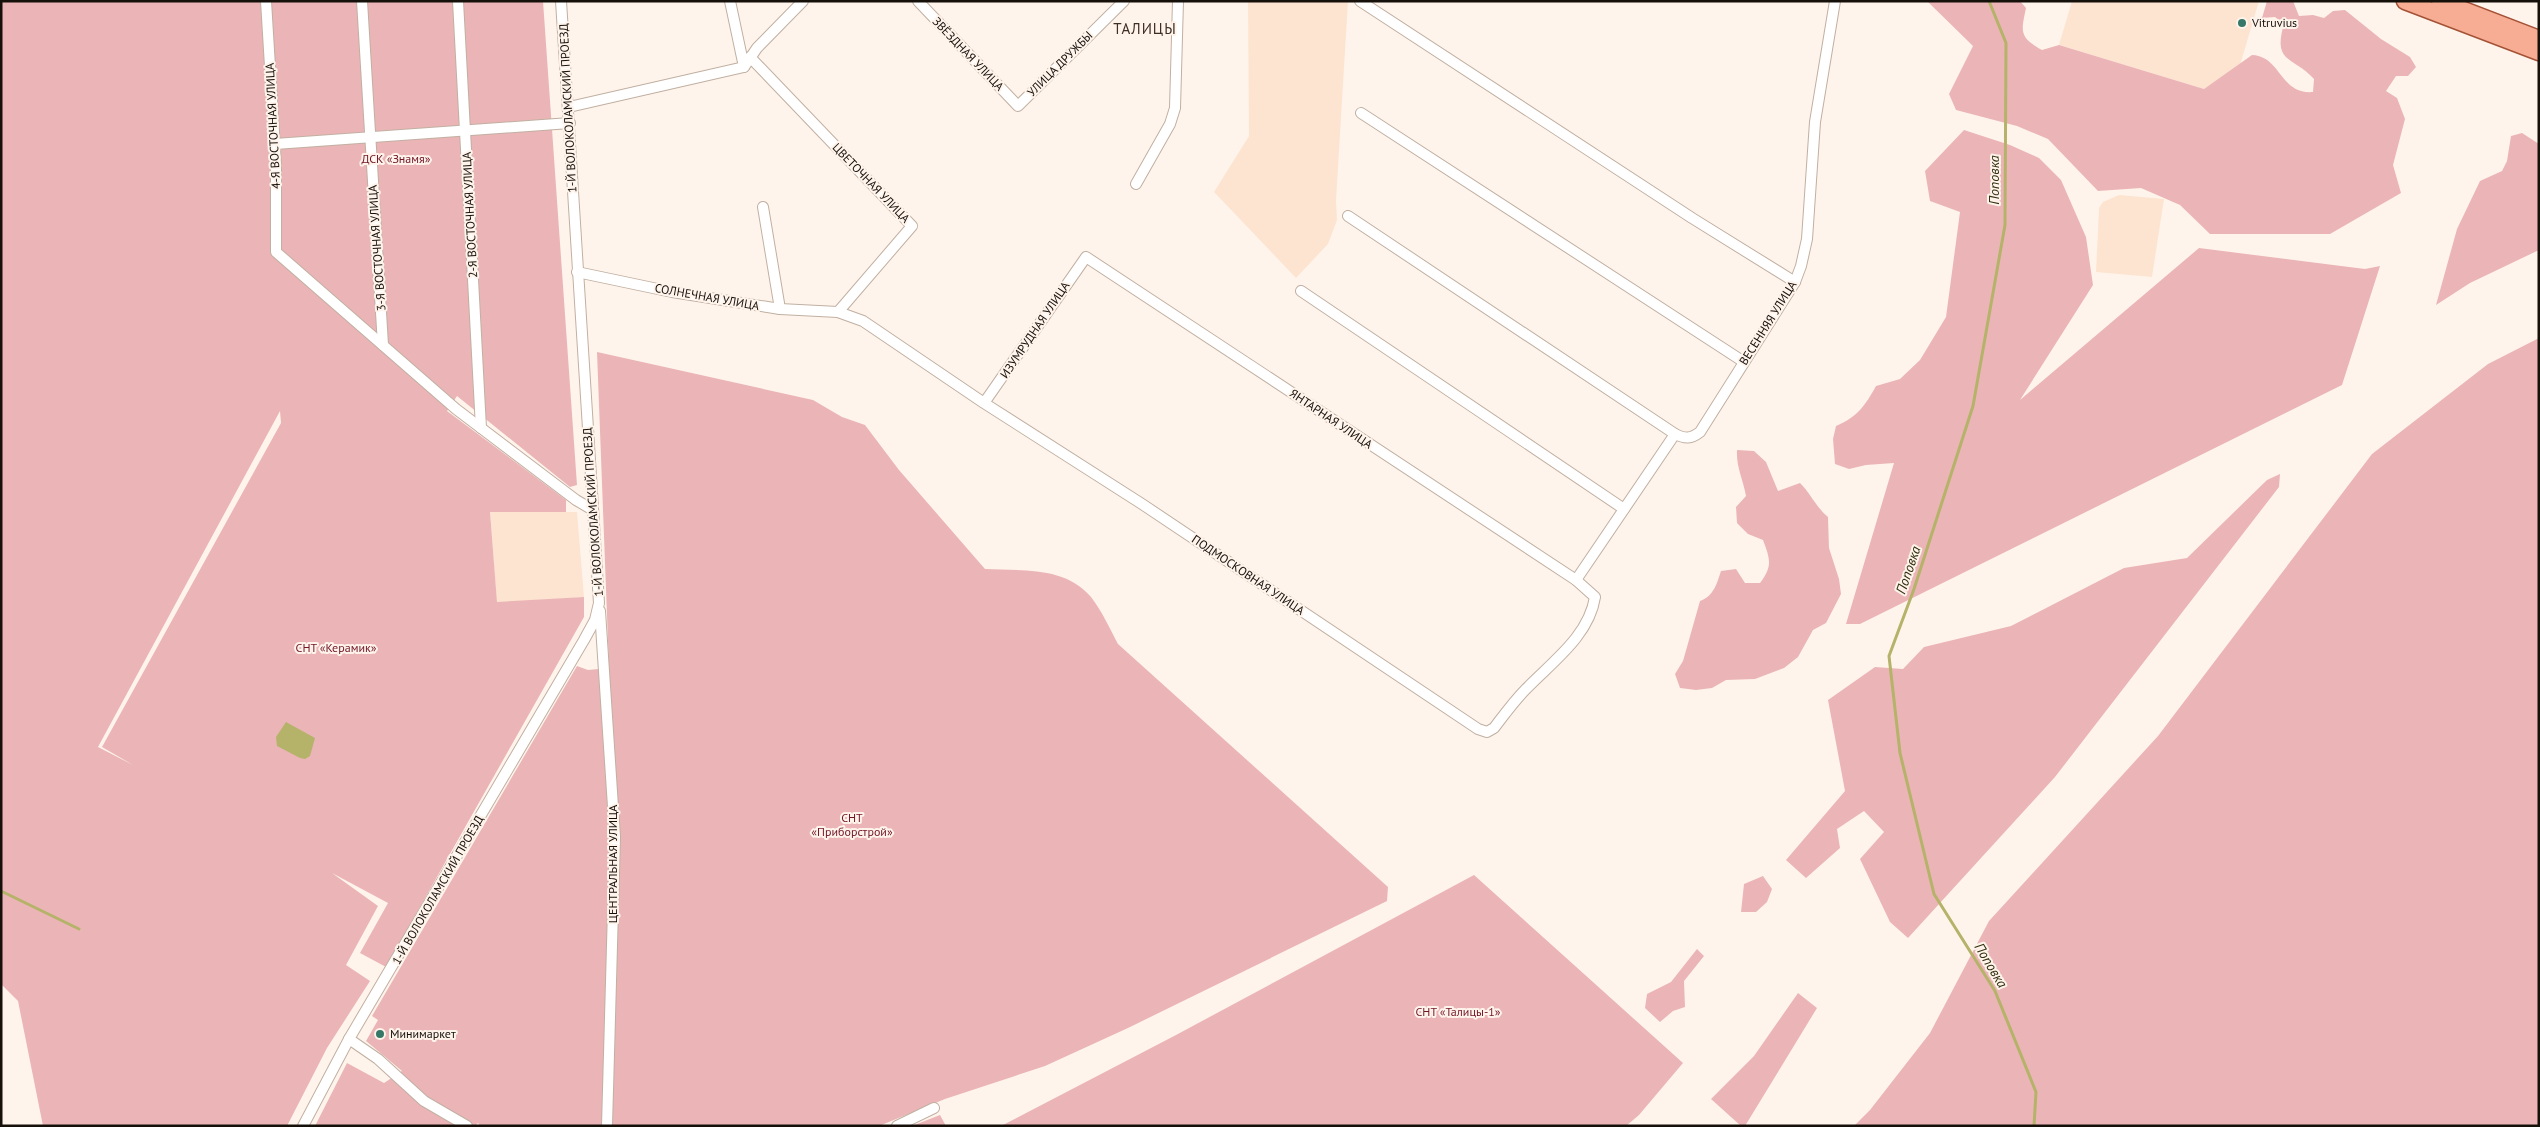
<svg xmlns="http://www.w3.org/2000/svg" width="2540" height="1127" viewBox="0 0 2540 1127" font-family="'PT Sans',sans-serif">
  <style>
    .built { fill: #fde4d0 }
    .green { fill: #ebb5b7; fill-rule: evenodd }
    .water { fill: #b5b269 }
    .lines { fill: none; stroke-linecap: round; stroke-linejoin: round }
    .stream { stroke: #b5b269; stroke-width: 3 }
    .street-casing { stroke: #c1b0a2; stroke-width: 12 }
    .primary-casing { stroke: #a45236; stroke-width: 19 }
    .street { stroke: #fff; stroke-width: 10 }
    .primary { stroke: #f7ac94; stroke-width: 16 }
    .poi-dot { fill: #367767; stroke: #fff4eb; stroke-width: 2 }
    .labels { text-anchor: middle; stroke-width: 4; stroke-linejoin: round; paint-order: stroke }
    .poi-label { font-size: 12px; fill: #16100b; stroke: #fff4eb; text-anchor: start }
    .street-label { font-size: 12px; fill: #16100b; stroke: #fff4eb }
    .park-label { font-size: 12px; fill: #711527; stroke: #fff4eb }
    .water-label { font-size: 14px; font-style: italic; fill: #31300f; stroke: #fff4eb }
    .quarter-label { font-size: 15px; letter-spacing: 1px; fill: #3c2e23; stroke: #fff4eb }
  </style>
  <rect width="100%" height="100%" fill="#fff4eb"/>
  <g class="built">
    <path d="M1248,1H1348L1336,201L1337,220L1328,244L1296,278L1214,192L1249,136Z"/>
    <path d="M2072,1H2259L2240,65L2204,89L2059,45Z"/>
    <path d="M2119,195L2164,199L2152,277L2096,272L2099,208L2103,202Z"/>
    <path d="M490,512H577L584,597L497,603Z"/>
  </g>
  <g class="green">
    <path d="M1,1H543L577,485L570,487L457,396L447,411L566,500V512H490L497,602L584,597V617L386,967L360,953L388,903L332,873L378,906L346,965L370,981L327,1048L287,1126H43L18,1001L1,984ZM280,411L281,423L102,747L133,765L98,747Z"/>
    <path d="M1927,1H2020L2026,8C2021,32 2019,37 2042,50L2059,45L2204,89L2252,55C2281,56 2280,95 2313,92L2314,79C2294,56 2272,64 2284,24L2275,17L2262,18L2267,1H2293L2299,16L2313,15L2324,18L2333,11L2345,10L2381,39L2410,57L2416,67L2408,76H2396L2386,91L2397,98L2405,119L2393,165L2401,193L2330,234H2210L2180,205L2141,188L2098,191L2048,139L2017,126L1956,110L1949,94L1973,46Z"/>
    <path d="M1964,130L2010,145L2039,158L2061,180L2086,237L2093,285L2020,400L2199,248L2365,269L2380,266L2342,385L1860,624H1846L1894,463L1866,465L1849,469L1835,464L1833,439L1836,426C1857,417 1865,406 1876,386L1900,379L1920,360L1946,317L1960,212L1930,201L1925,171Z"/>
    <path d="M2522,133L2539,144V250L2470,283L2436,305L2457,229L2480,181L2502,171L2507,161L2511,136Z"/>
    <path d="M2539,338V1126H1854L1870,1110L1930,1033L1989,921L2158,736L2372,454L2488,364Z"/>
    <path d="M597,352L813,400L842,417L865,425L899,470L985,569C1022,571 1065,566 1091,597C1102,611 1110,629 1118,644L1388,887L1387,901L1128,1028L1045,1066L945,1099L879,1126H480L478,1123L475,1126H315L347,1063L384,1083L402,1071L366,1041L378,1020L372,1016L577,666L588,670L609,668Z"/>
    <path d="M1737,450L1754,451L1766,462L1778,491L1800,483C1811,494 1816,507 1828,517L1829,548L1839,579L1841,594L1826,623L1813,630L1798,657L1784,668L1755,679L1726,680L1712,688L1696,690L1680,688L1675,674L1683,661L1700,601C1714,596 1717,583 1721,571L1736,569L1745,583H1760C1773,566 1770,559 1763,540L1748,534L1737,523L1736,507L1746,496C1743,479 1736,467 1737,450Z"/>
    <path d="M2280,474L2279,487L2055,777L1908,938L1890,922L1860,859L1884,832L1864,811L1837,829L1840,848L1806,878L1786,860L1845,791L1828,700L1875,667L1903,669L1924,647L2011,626L2124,568L2187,558L2267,480Z"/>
    <path d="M1474,875L1683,1063L1639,1115L1626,1126H1001L1176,1035Z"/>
    <path d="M1763,876L1772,889L1767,902L1756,912H1741L1744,884Z"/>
    <path d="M1697,949L1704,956L1684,981L1685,1007L1673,1011L1660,1022L1645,1008L1647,994L1671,982Z"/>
    <path d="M1798,993L1817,1008L1745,1126H1741L1711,1099L1754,1056Z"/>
    <path d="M940,1115L946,1126H912Z"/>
  </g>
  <path class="water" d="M286,722L315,738L310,756L305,759L300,758L277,746L276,737Z"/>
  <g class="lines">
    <g class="stream">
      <path d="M1989,1L2006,43L2005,225L1973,406L1914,589L1889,656L1900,753L1934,894L1995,991L2036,1092L2034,1126"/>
      <path d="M1,891L79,929"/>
    </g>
    <defs>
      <g id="street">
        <path d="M266,1L276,165V252L456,409L576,500L593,510"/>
        <path d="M362,1L383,345"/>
        <path d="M458,1L481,428"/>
        <path d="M730,1L744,67"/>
        <path d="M918,1L1018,106L1124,1"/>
        <path d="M1360,1L1692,218L1795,282"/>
        <path d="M750,57L912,226L838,312"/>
        <path d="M569,107L744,67L757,48L803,1"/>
        <path d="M1361,113L1744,362"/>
        <path d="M275,144L570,123"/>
        <path d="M1136,184L1170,124L1175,108L1178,1"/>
        <path d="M763,207L780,309"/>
        <path d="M1348,216L1675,434C1685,439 1691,439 1700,432L1795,282L1801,266L1807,239L1815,122L1835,1"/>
        <path d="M577,272L672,292L780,309L838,312L863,321L984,403L1142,504L1478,729L1487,732L1494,728C1504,715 1514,701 1526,689C1552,662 1589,636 1595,597L1576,580L1086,257L984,403"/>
        <path d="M1301,291L1624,509"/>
        <path d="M1576,580L1675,434"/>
        <path d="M600,611L615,837L607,1126"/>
        <path d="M349,1039L378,1059L424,1101L467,1126"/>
        <path d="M303,1126L349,1039L584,640L595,620L599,603L561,1"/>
        <path d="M897,1126L934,1108"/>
      </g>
      <g id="primary">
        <path d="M2405,1L2539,52"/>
        <path d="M2440,1L2539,39"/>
      </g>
    </defs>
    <use href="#street" class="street-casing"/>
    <use href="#primary" class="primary-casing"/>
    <use href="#street" class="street"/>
    <use href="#primary" class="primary"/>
  </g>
  <g class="poi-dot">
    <circle cx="2242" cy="23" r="5"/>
    <circle cx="380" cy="1034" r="5"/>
  </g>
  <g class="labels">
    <g class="poi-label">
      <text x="2252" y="27">Vitruvius</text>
      <text x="390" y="1038">Минимаркет</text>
    </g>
    <g class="street-label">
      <text transform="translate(968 54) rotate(46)" y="4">ЗВЁЗДНАЯ УЛИЦА</text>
      <text transform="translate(1060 64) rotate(-45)" y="4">УЛИЦА ДРУЖБЫ</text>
      <text transform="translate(568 108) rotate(-93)" y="4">1-Й ВОЛОКОЛАМСКИЙ ПРОЕЗД</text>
      <text transform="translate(273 126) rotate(-93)" y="4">4-Я ВОСТОЧНАЯ УЛИЦА</text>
      <text transform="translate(871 183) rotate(46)" y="4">ЦВЕТОЧНАЯ УЛИЦА</text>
      <text transform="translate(470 215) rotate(-93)" y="4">2-Я ВОСТОЧНАЯ УЛИЦА</text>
      <text transform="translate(377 248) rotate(-94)" y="4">3-Я ВОСТОЧНАЯ УЛИЦА</text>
      <text transform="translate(707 297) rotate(10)" y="4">СОЛНЕЧНАЯ УЛИЦА</text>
      <text transform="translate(1768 323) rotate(-58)" y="4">ВЕСЕННЯЯ УЛИЦА</text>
      <text transform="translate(1035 330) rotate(-56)" y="4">ИЗУМРУДНАЯ УЛИЦА</text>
      <text transform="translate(1331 419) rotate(34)" y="4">ЯНТАРНАЯ УЛИЦА</text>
      <text transform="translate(593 512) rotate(-94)" y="4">1-Й ВОЛОКОЛАМСКИЙ ПРОЕЗД</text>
      <text transform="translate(1248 575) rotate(34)" y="4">ПОДМОСКОВНАЯ УЛИЦА</text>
      <text transform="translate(613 864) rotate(-90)" y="4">ЦЕНТРАЛЬНАЯ УЛИЦА</text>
      <text transform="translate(438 890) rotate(-60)" y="4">1-Й ВОЛОКОЛАМСКИЙ ПРОЕЗД</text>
    </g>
    <g class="park-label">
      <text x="396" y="163">ДСК «Знамя»</text>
      <text x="336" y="652">СНТ «Керамик»</text>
      <text x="852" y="822">СНТ<tspan x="852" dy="14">«Приборстрой»</tspan></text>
      <text x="1458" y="1016">СНТ «Талицы-1»</text>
    </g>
    <g class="water-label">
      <text transform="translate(1994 180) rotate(-90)" y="5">Поповка</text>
      <text transform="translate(1908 570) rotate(-71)" y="5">Поповка</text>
      <text transform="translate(1991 965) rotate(59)" y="5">Поповка</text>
    </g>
    <g class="quarter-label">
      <text x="1145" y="34">ТАЛИЦЫ</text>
    </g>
  </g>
  <rect width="2540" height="1127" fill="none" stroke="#16100b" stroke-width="5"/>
</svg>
